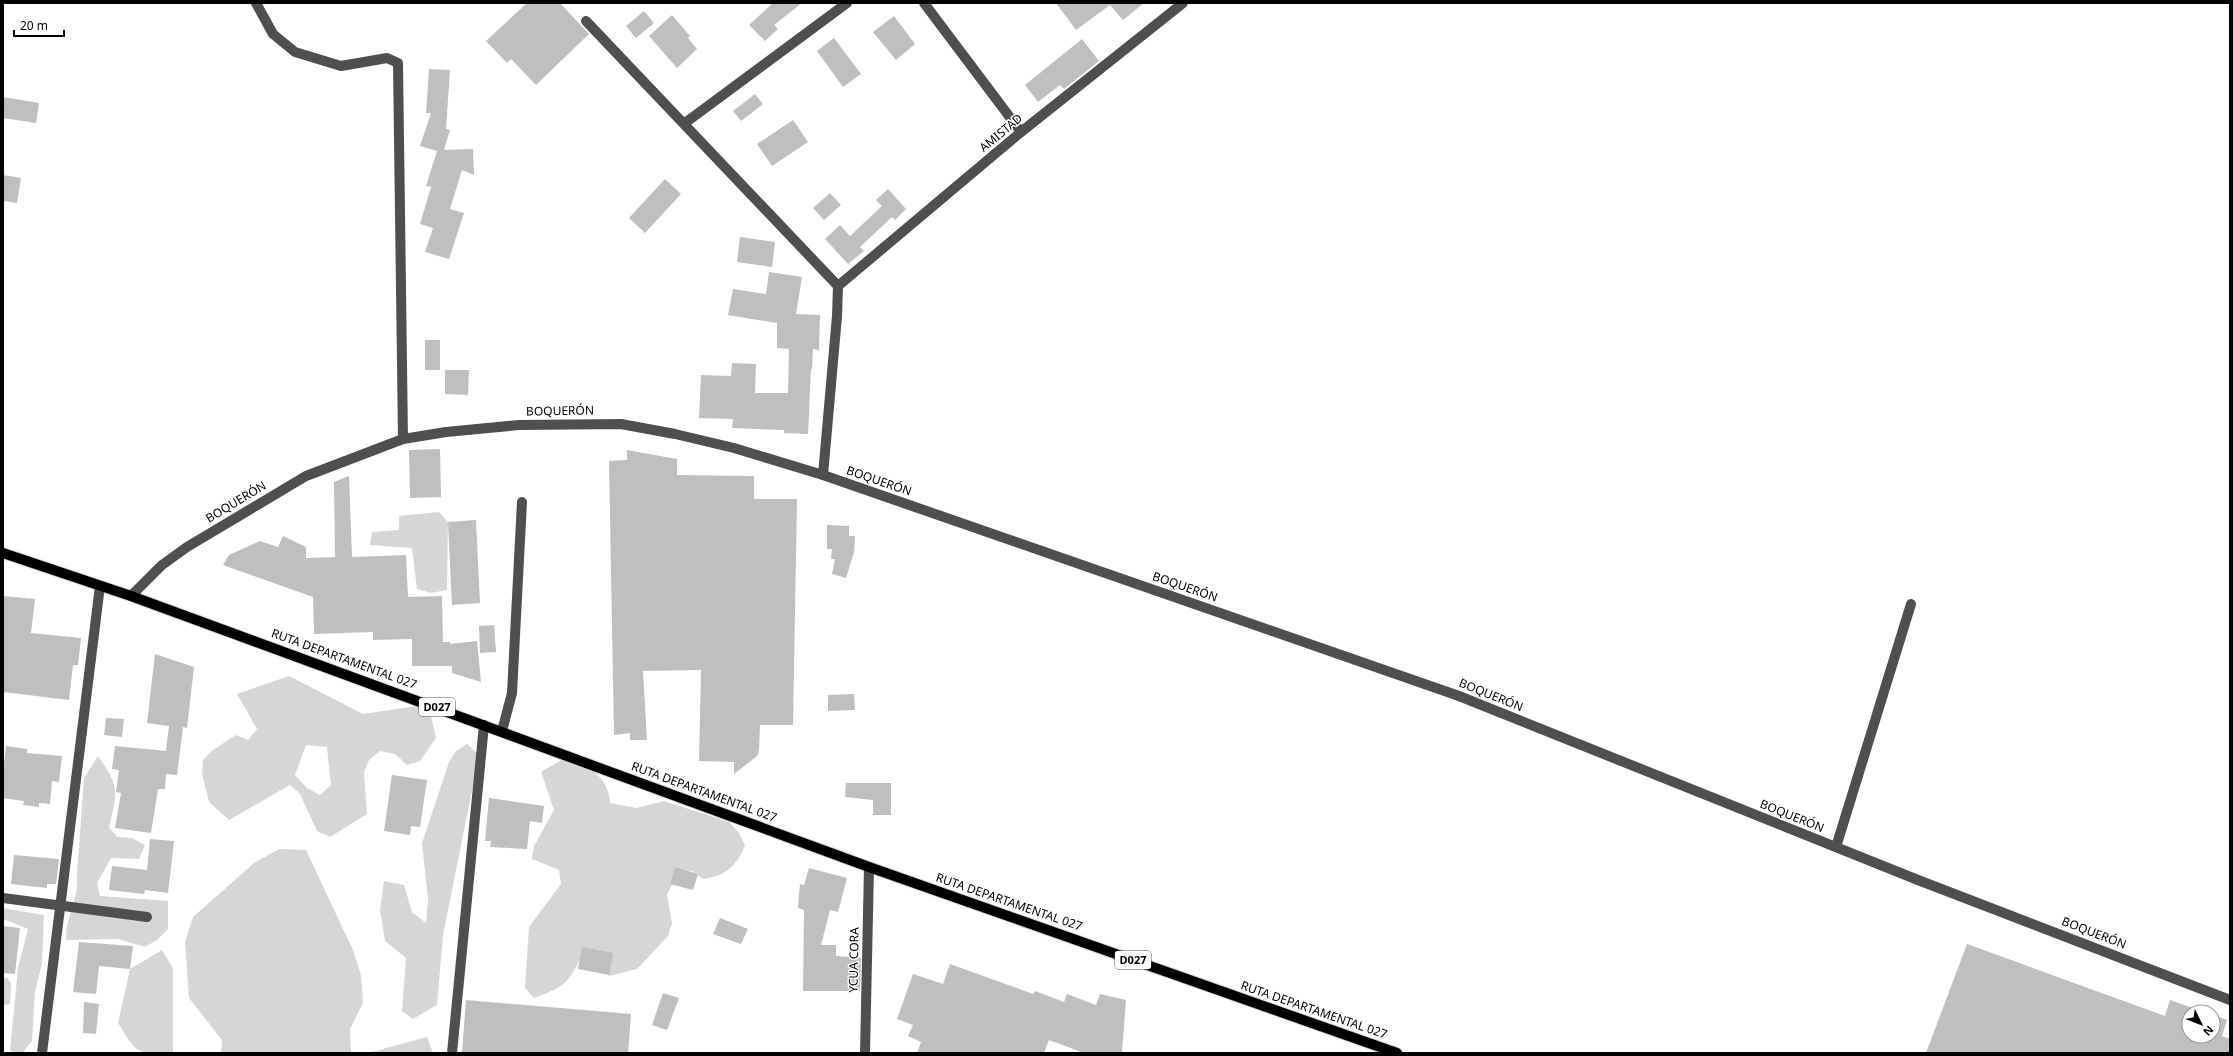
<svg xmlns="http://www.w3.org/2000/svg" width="2233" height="1056" viewBox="0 0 2233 1056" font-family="'Noto Sans',sans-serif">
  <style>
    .green { fill: #d6d6d6; fill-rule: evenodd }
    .building { fill: #bfbfbf }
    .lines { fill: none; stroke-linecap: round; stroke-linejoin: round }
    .major-casing { stroke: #dbdbdb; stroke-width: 12 }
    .minor { stroke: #4f4f4f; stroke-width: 10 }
    .major { stroke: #000; stroke-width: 10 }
    .labels { text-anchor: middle; stroke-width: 3; stroke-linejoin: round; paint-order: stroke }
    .shield { fill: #fff; stroke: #4c4c4c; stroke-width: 1 }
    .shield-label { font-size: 11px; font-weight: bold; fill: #000 }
    .street-label { font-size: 12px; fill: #000; stroke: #fff }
  </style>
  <rect width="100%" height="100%" fill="#fff"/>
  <g class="green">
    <path d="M439,512L448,522L447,590L431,593L417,589L412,548L370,545L372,532L399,530V516Z"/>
    <path d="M289,676L363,714L417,706L430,712L436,738L420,761L407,765L395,754L380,751L369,760L364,773L367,814L330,837L317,831L300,794L290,785L229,820L209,802L202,774L203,760L213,750L236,735L248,740L257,729L237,694ZM306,745L327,747L331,785L320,795L307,788L295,775Z"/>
    <path d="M467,744L477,753L474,781L443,935L437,1005L413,1019L402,1011L406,958L385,941L380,910L384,881L404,885L412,912L426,923L428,899L422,843L449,762L456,751Z"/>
    <path d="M98,756C121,789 117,790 109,828L118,837L132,838L145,845L139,859L111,858L97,883L100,896L168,901V929L157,940L145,947L118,939L66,940C65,915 80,899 77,874L84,778Z"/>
    <path d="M565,758C589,768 608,774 610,803L637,808L664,801L729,822L739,833L745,845C738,865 724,877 703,879L692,871L678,870L667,895L672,923L668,936L637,969L609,976L597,952L583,953C568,984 566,986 534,998L525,988L529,927L561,884L559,870L532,859L534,846L554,810L541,772Z"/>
    <path d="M279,849L306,850L353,950L361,975L363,1003L350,1029L351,1053H221L222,1040L189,998L185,942L193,917L254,863Z"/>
    <path d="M3,908L44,915L42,964L35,992L32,1041L23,1052L16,1053L10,1050L18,968L28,929L3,919Z"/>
    <path d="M162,950L173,968V1053C135,1053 138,1055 118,1023L130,969Z"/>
    <path d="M3,978H7L11,983L10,1004L3,1005Z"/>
    <path d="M427,1037L433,1053H368Z"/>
  </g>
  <g class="building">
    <path d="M527,3H560L589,34L536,85L511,59L507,63L486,41Z"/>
    <path d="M773,3H802L774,25L778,29L765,41L749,25Z"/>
    <path d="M1056,3H1144L1123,20L1110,5L1076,30Z"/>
    <path d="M644,11L654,23L636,38L626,26Z"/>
    <path d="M672,15L690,36L688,38L697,49L677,68L649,36Z"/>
    <path d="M894,16L915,44L896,60L873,32Z"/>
    <path d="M834,38L861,74L843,87L817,51Z"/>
    <path d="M1082,39L1099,61L1064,89L1060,85L1038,102L1025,85Z"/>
    <path d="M429,69L450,70L446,129L450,130L444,150L473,149L474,175L462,170L450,209L464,213L449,259L425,252L433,228L420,224L431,187L426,186L437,151L420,146L431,113H426Z"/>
    <path d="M755,94L763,104L741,121L733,111Z"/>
    <path d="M3,97L39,103L36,123L3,118Z"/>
    <path d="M793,120L808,142L772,166L757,144Z"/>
    <path d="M3,175L21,178L17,203L3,201Z"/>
    <path d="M665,179L681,194L645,233L629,218Z"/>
    <path d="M888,189L906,209L895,220L892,217L860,247L864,251L848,264L825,239L840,225L850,236L882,206L876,200Z"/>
    <path d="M830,193L841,205L824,220L813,208Z"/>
    <path d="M740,237L775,242L772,267L737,262Z"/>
    <path d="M769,272L802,277L796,314L820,315L819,350L813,349L812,369H811L808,434L784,433V430L732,428L733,419L699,418L701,375L731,376L732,363L756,364L755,393H788L789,349L777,348V323L728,315L733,289L766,294Z"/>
    <rect x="425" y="340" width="15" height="30"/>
    <path d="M445,370H469L468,395L445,394Z"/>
    <path d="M440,449L441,497L410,498L409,450Z"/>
    <path d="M627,450L677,459V475L754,476V499H797L793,725H760L759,751L757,756L734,774V762L699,761L701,670L643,671L647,740H630V733L614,735L609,461L627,460Z"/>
    <path d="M349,476L352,557L406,555L408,597L442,596L443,642H450V644L477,641L481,682L452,673V666H412V639L373,640V632L314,634L313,597L223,565L229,555L260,541L278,547L283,536L306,547V558L335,557L334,482Z"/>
    <path d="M476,520L480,603L452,605L448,522Z"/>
    <path d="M827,525L849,526V536H855L854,552L846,578L832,574L835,559H831L832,549H827Z"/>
    <path d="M3,596L35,599L31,633L81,638L78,665H73L69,700L3,692Z"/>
    <path d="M494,625L496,652L480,653L479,626Z"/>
    <path d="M155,654L194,667L187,728L183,727L177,775L166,774L165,789H158L151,833L115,828L121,793L116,792L119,770L112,769L115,746L166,751L169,726L147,723Z"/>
    <path d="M854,694L855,710L828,711V695Z"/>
    <path d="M106,718L124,719L122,737L104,735Z"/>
    <path d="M6,746L27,749V753L62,756L59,782L52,781L50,804L39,803V807L23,805L24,801L3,798V772Z"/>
    <path d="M392,775L427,780L420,827L411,826L410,835L384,831Z"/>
    <path d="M846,783H891V815H873V800L845,797Z"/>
    <path d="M489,798L544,806L542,823L530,821L527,849L490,847L491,841H485Z"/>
    <path d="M150,839L174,841L168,893L145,890L144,894L109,890L112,866L147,870Z"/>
    <path d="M14,855L59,859L56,884H47V888L11,884Z"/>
    <path d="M675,867L698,874L693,890L670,884Z"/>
    <path d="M809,868L847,878L838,912L830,910L821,945H836V956L861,958L860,991H803L804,910L798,908L800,884L804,885Z"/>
    <path d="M720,918L748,929L741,944L713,934Z"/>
    <path d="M3,926L20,928L15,974L3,973Z"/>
    <path d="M79,942L133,946L130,969L99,966L96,994L73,992Z"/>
    <path d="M1967,944L2165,1016L2170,1000L2204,1012H2189V1036H2213V1015L2227,1020L2222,1036L2230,1039V1053H1926Z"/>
    <path d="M582,947L613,953L609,975L578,969Z"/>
    <path d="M950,964L1033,994L1035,991L1064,1002L1067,994L1096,1005L1100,994L1126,1000L1122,1053H1084L1049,1040L1044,1053H917L921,1042L908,1036L913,1025L897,1019L913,974L943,984Z"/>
    <path d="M663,993L679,998L667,1030L652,1025Z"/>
    <path d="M466,1000L631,1014L628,1053H462Z"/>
    <path d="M84,1002L99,1004L96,1034L83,1033Z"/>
  </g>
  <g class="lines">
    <defs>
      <path id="major" d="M3,553L131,596L869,867L1397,1053"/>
    </defs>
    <use href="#major" class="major-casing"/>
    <g class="minor">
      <path d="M256,3L273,34L295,52L341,66L387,58L398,63L403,439"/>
      <path d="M924,3L1021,132"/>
      <path d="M586,21L838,286L837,316L823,475"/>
      <path d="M685,123L847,3"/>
      <path d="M838,286L1021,132L1183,3"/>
      <path d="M131,596L162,565L187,547L306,476L403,439L446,432L519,425L621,424L675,434L734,448L823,475L1459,696L1918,880L2230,1000"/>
      <path d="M502,731L512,693L522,502"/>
      <path d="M1836,847L1911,604"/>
      <path d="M3,898L147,917"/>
      <path d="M42,1053L100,586"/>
      <path d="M452,1053L484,725"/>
      <path d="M865,1053L869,867"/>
    </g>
    <use href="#major" class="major"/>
  </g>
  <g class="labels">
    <g class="shield">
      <rect x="419" y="698" width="36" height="18" rx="3"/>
      <rect x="1115" y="951" width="36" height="18" rx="3"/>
    </g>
    <g class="shield-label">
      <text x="437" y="711">D027</text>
      <text x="1133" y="964">D027</text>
    </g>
    <g class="street-label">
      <text transform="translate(1001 133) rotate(-40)" y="4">AMISTAD</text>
      <text transform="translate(560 411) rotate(-1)" y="4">BOQUERÓN</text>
      <text transform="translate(879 481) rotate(19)" y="4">BOQUERÓN</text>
      <text transform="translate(236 502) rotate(-31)" y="4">BOQUERÓN</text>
      <text transform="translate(1185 587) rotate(19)" y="4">BOQUERÓN</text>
      <text transform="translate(344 659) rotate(20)" y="4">RUTA DEPARTAMENTAL 027</text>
      <text transform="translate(1491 695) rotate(22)" y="4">BOQUERÓN</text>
      <text transform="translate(704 792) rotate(20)" y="4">RUTA DEPARTAMENTAL 027</text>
      <text transform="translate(1792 816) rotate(22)" y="4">BOQUERÓN</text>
      <text transform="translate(1009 902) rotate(19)" y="4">RUTA DEPARTAMENTAL 027</text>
      <text transform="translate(2094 933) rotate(21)" y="4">BOQUERÓN</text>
      <text transform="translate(854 960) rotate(-89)" y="4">YCUA CORA</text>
      <text transform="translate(1314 1010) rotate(19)" y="4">RUTA DEPARTAMENTAL 027</text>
    </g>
  </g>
  <rect width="2233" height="1056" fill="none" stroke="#000000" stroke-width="8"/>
  <g transform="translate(2201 1024) rotate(133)"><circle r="19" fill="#ffffff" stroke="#999999"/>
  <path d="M0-3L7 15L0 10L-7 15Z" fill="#000000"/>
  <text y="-6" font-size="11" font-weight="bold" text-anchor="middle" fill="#000000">N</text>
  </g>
  <path d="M14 30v6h50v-6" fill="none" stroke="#000000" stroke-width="2"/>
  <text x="20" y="30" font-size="12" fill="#000000" stroke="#ffffff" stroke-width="3" paint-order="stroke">20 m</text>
</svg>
